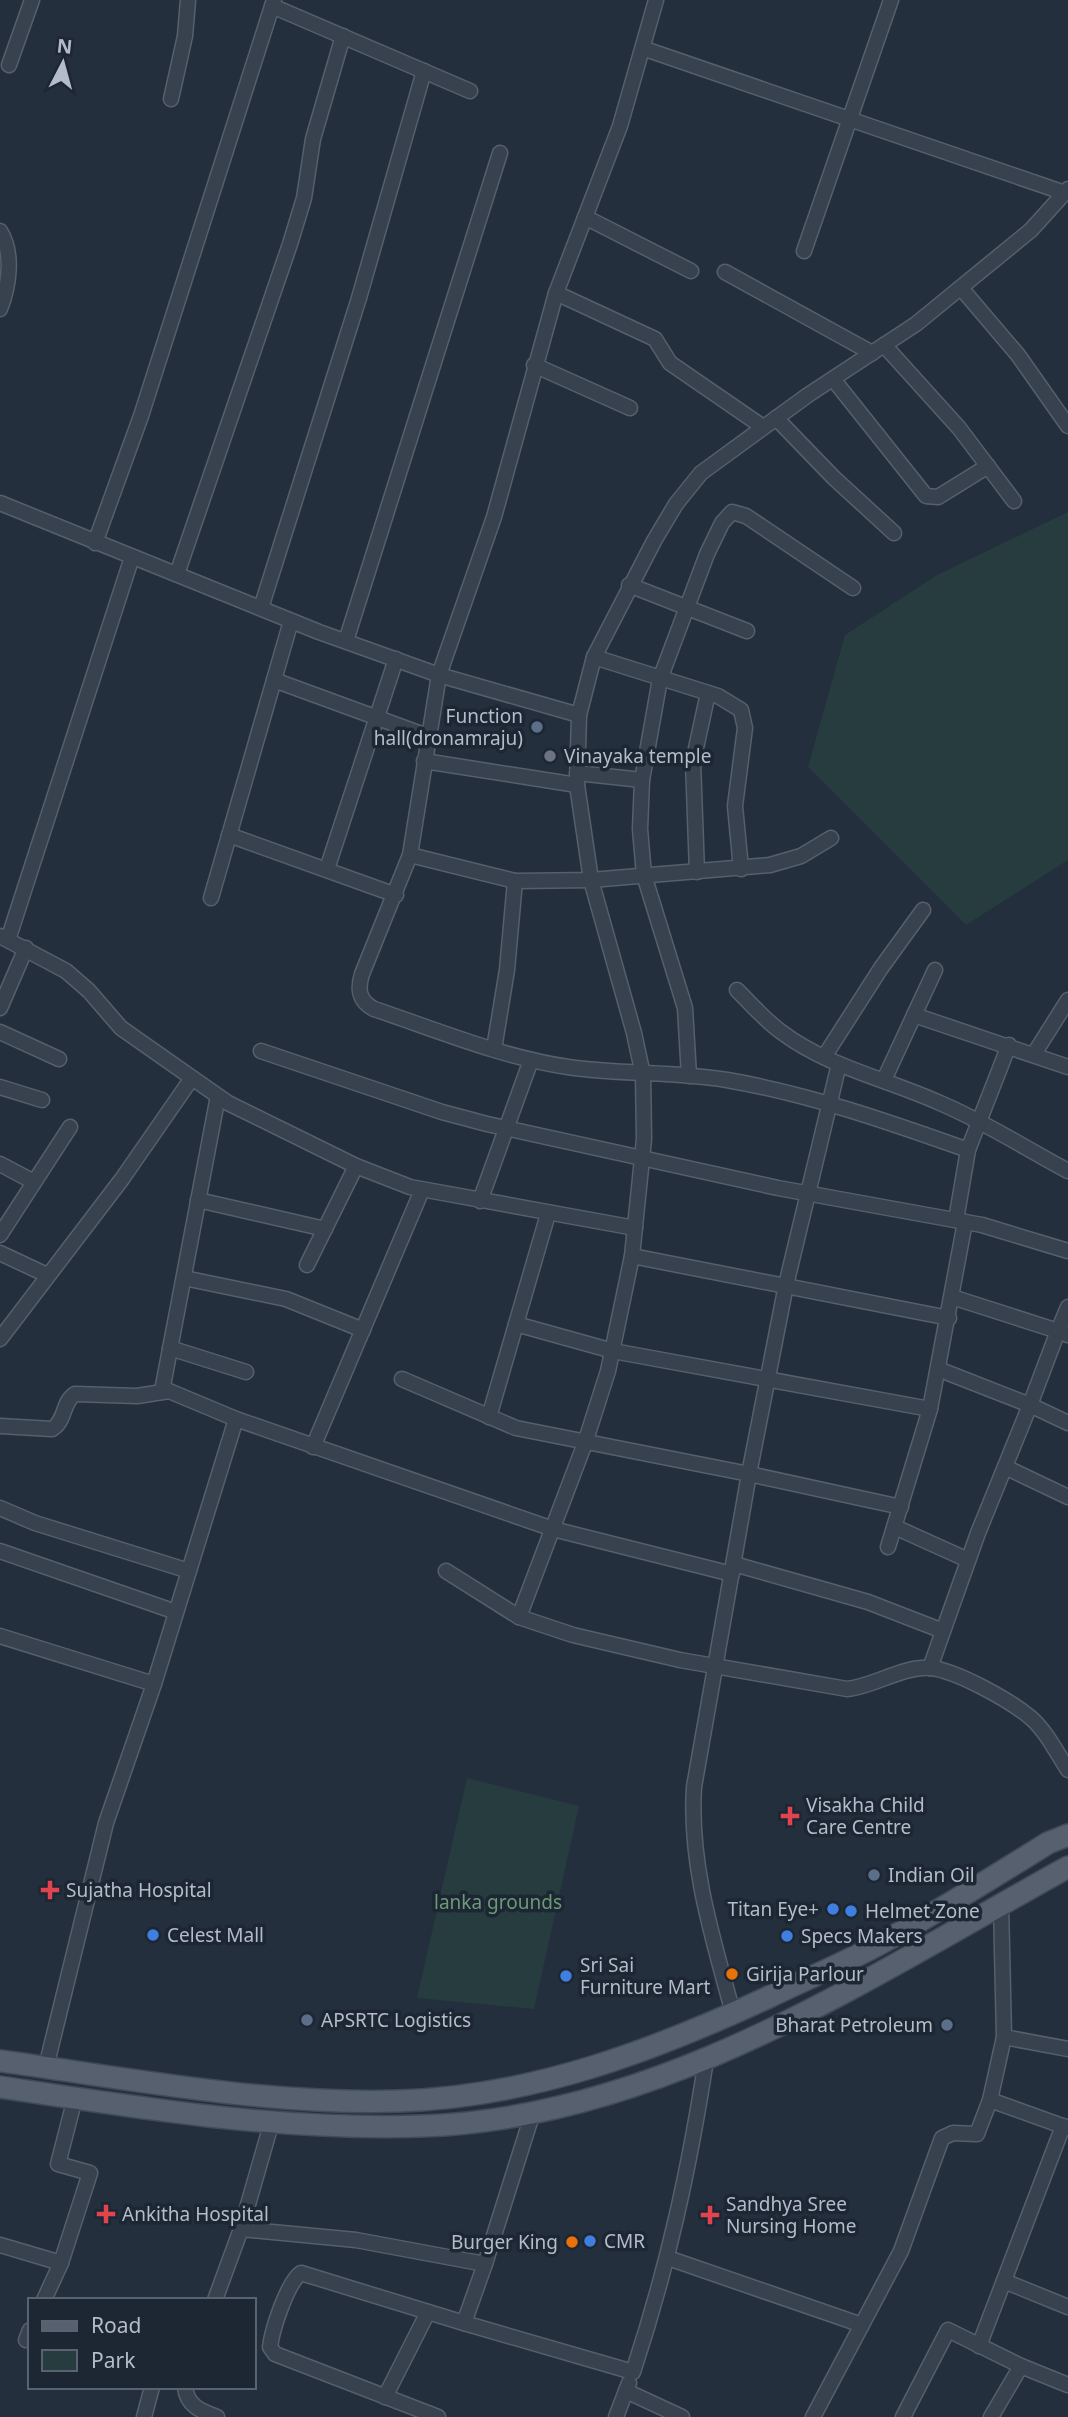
<svg xmlns="http://www.w3.org/2000/svg" width="1068" height="2417" viewBox="0 0 1068 2417" font-family="'Noto Sans',sans-serif">
  <style>
    .green { fill: #263c3f }
    .lines { fill: none; stroke-linecap: round; stroke-linejoin: round }
    .street-casing { stroke: #565f6c; stroke-width: 17 }
    .primary-casing { stroke: #414a57; stroke-width: 24 }
    .street { stroke: #38414e; stroke-width: 14 }
    .primary { stroke: #56606e; stroke-width: 21 }
    .service-dot { fill: #5c6f8a; stroke: #1d2633; stroke-width: 2.5 }
    .worship-dot { fill: #6b7280; stroke: #1d2633; stroke-width: 2.5 }
    .health-dot { fill: #e0444e; stroke: #1d2633; stroke-width: 2.5 }
    .shop-dot { fill: #3f7fe0; stroke: #1d2633; stroke-width: 2.5 }
    .food-dot { fill: #e8710a; stroke: #1d2633; stroke-width: 2.5 }
    .labels { text-anchor: middle; stroke-width: 7; stroke-linejoin: round; paint-order: stroke }
    .poi-label { font-size: 19px; fill: #b4bcc9; stroke: #1d2633; text-anchor: start }
    .park-label { font-size: 19px; fill: #6b9a76; stroke: #1d2633 }
  </style>
  <rect width="100%" height="100%" fill="#242f3e"/>
  <g class="green">
    <path d="M1068,512V860L966,925L808,767L845,635L937,575Z"/>
    <path d="M467,1778L579,1806L534,2009L417,1998Z"/>
  </g>
  <g class="lines">
    <defs>
      <g id="street">
        <path d="M656,0L620,126L556,293L494,517L439,675L410,855L362,974C357,990 359,1001 374,1009C437,1030 501,1057 568,1067C621,1075 675,1071 727,1080C809,1094 889,1122 968,1150"/>
        <path d="M272,6L470,91"/>
        <path d="M645,49L1065,193"/>
        <path d="M9,65L32,0"/>
        <path d="M171,99L185,36L188,0"/>
        <path d="M585,217L691,271"/>
        <path d="M0,231C14,253 9,286 0,309"/>
        <path d="M804,251L891,0"/>
        <path d="M725,272L872,353"/>
        <path d="M961,288L1018,355L1068,426"/>
        <path d="M556,293L655,339L670,363L763,427"/>
        <path d="M884,345L959,428L1014,501"/>
        <path d="M534,365L630,408"/>
        <path d="M833,379L926,496L938,497L988,466"/>
        <path d="M776,418L834,478L894,533"/>
        <path d="M0,503L319,632L439,675L579,715"/>
        <path d="M95,543L141,416L274,0"/>
        <path d="M177,574L290,244L304,198L313,139L343,36"/>
        <path d="M629,585L747,631"/>
        <path d="M261,608L359,298L424,71"/>
        <path d="M346,641L500,153"/>
        <path d="M594,657L718,696L741,710L745,728L735,806L741,869"/>
        <path d="M274,680L427,736"/>
        <path d="M424,761L577,785"/>
        <path d="M577,773L642,780"/>
        <path d="M229,835L396,895"/>
        <path d="M410,855L515,881L591,880L770,865L801,856L831,838"/>
        <path d="M327,869L396,659"/>
        <path d="M697,872L693,762L708,693"/>
        <path d="M211,898L291,621"/>
        <path d="M0,936L66,971L89,991L121,1028L228,1103L356,1166L410,1187L635,1228"/>
        <path d="M8,940L132,557"/>
        <path d="M737,990C751,1004 764,1019 780,1031C827,1067 887,1079 940,1103C985,1122 1025,1148 1068,1171"/>
        <path d="M0,1008L26,948"/>
        <path d="M914,1015L1068,1067"/>
        <path d="M0,1032L59,1059"/>
        <path d="M494,1049L507,970L515,881"/>
        <path d="M261,1051L442,1112L487,1124L778,1188L982,1225L1068,1251"/>
        <path d="M1034,1054L1068,1000"/>
        <path d="M824,1057L881,968L923,910"/>
        <path d="M839,1064L786,1285L749,1474L901,1507"/>
        <path d="M689,1076L685,1008L644,875L640,829L642,780L660,679L707,554L722,523L732,512L746,516L853,588"/>
        <path d="M884,1080L935,970"/>
        <path d="M0,1087L42,1100"/>
        <path d="M0,1164L34,1182"/>
        <path d="M198,1200L325,1229"/>
        <path d="M480,1201L531,1060"/>
        <path d="M956,1220L968,1150L1009,1045"/>
        <path d="M0,1235L70,1127"/>
        <path d="M0,1253L47,1275"/>
        <path d="M632,1256L949,1318"/>
        <path d="M307,1265L356,1166"/>
        <path d="M184,1278L286,1299L363,1330"/>
        <path d="M952,1297L1058,1331L1030,1405L1068,1423"/>
        <path d="M1068,1307L1058,1331L1068,1335"/>
        <path d="M516,1324L613,1351L930,1409"/>
        <path d="M0,1339L122,1179L192,1078"/>
        <path d="M170,1348L246,1372"/>
        <path d="M402,1379L516,1428L749,1474L694,1787C689,1864 713,1939 733,2013"/>
        <path d="M162,1391L218,1096"/>
        <path d="M489,1417L548,1214"/>
        <path d="M0,1426L52,1429C66,1421 62,1402 75,1394L137,1396L169,1391L236,1419"/>
        <path d="M313,1447L422,1190"/>
        <path d="M1005,1467L1068,1497"/>
        <path d="M0,1508L35,1523L189,1571"/>
        <path d="M895,1527L968,1560"/>
        <path d="M888,1547L930,1409L965,1222"/>
        <path d="M0,1551L176,1612"/>
        <path d="M734,1564L868,1602L943,1631"/>
        <path d="M446,1571L519,1617L573,1635L680,1660L847,1689C875,1686 902,1666 930,1668C956,1670 1011,1701 1031,1718C1046,1731 1057,1753 1068,1770"/>
        <path d="M519,1617L585,1443L608,1371L632,1256L644,1139L643,1075L634,1033L591,880L577,785L579,715L594,657L654,541L676,504L701,473L808,395L916,324L1031,230L1068,189"/>
        <path d="M0,1636L154,1684"/>
        <path d="M930,1668L978,1533L1030,1405L938,1369"/>
        <path d="M1004,2037L1068,2049"/>
        <path d="M46,2067L106,1823L154,1684L236,1419L553,1529L732,1574"/>
        <path d="M990,2100L1004,2037L1001,1904"/>
        <path d="M241,2229L272,2121"/>
        <path d="M0,2245L61,2263L90,2173L58,2164L75,2098"/>
        <path d="M668,2258L862,2325"/>
        <path d="M485,2264L533,2112"/>
        <path d="M1004,2281L1068,2307"/>
        <path d="M44,2300L61,2263"/>
        <path d="M215,2300L241,2229L356,2240L485,2264L464,2323L633,2372C668,2266 689,2170 706,2060"/>
        <path d="M26,2340L30,2330"/>
        <path d="M979,2346L1063,2126"/>
        <path d="M185,2387C187,2406 201,2411 217,2417"/>
        <path d="M626,2391L682,2417"/>
        <path d="M385,2397L428,2312"/>
        <path d="M144,2417L152,2387"/>
        <path d="M438,2417L275,2354L270,2347C272,2330 287,2283 301,2273L464,2323"/>
        <path d="M616,2417L629,2383"/>
        <path d="M813,2417L901,2251L942,2138L953,2133L977,2134L990,2100L1068,2128"/>
        <path d="M903,2417L948,2330L1021,2366"/>
        <path d="M991,2417L1021,2366L1068,2385"/>
      </g>
      <g id="primary">
        <path d="M0,2061C131,2079 266,2105 399,2101C531,2097 653,2051 771,1996C806,1979 842,1964 876,1946C935,1914 992,1878 1048,1843L1068,1835"/>
        <path d="M0,2087C140,2108 281,2131 423,2126C660,2118 867,1978 1068,1867"/>
      </g>
    </defs>
    <use href="#street" class="street-casing"/>
    <use href="#primary" class="primary-casing"/>
    <use href="#street" class="street"/>
    <use href="#primary" class="primary"/>
  </g>
  <g class="service-dot">
    <circle cx="537" cy="727" r="7"/>
    <circle cx="874" cy="1875" r="7"/>
    <circle cx="307" cy="2020" r="7"/>
    <circle cx="947" cy="2025" r="7"/>
  </g>
  <circle class="worship-dot" cx="550" cy="756" r="7"/>
  <g class="health-dot">
    <path d="M786.5 1805.5h7v7h7v7h-7v7h-7v-7h-7v-7h7z"/>
    <path d="M46.5 1879.5h7v7h7v7h-7v7h-7v-7h-7v-7h7z"/>
    <path d="M102.5 2203.5h7v7h7v7h-7v7h-7v-7h-7v-7h7z"/>
    <path d="M706.5 2204.5h7v7h7v7h-7v7h-7v-7h-7v-7h7z"/>
  </g>
  <g class="shop-dot">
    <circle cx="833" cy="1909" r="7"/>
    <circle cx="851" cy="1911" r="7"/>
    <circle cx="153" cy="1935" r="7"/>
    <circle cx="787" cy="1936" r="7"/>
    <circle cx="566" cy="1976" r="7"/>
    <circle cx="590" cy="2241" r="7"/>
  </g>
  <g class="food-dot">
    <circle cx="732" cy="1974" r="7"/>
    <circle cx="572" cy="2242" r="7"/>
  </g>
  <g class="labels">
    <g class="poi-label">
      <text x="523" y="723" text-anchor="end">Function<tspan x="523" dy="22">hall(dronamraju)</tspan></text>
      <text x="564" y="763">Vinayaka temple</text>
      <text x="806" y="1812">Visakha Child<tspan x="806" dy="22">Care Centre</tspan></text>
      <text x="888" y="1882">Indian Oil</text>
      <text x="66" y="1897">Sujatha Hospital</text>
      <text x="819" y="1916" text-anchor="end">Titan Eye+</text>
      <text x="865" y="1918">Helmet Zone</text>
      <text x="167" y="1942">Celest Mall</text>
      <text x="801" y="1943">Specs Makers</text>
      <text x="580" y="1972">Sri Sai<tspan x="580" dy="22">Furniture Mart</tspan></text>
      <text x="746" y="1981">Girija Parlour</text>
      <text x="321" y="2027">APSRTC Logistics</text>
      <text x="933" y="2032" text-anchor="end">Bharat Petroleum</text>
      <text x="726" y="2211">Sandhya Sree<tspan x="726" dy="22">Nursing Home</tspan></text>
      <text x="122" y="2221">Ankitha Hospital</text>
      <text x="604" y="2248">CMR</text>
      <text x="558" y="2249" text-anchor="end">Burger King</text>
    </g>
    <g class="park-label">
      <text x="498" y="1909">lanka grounds</text>
    </g>
  </g>
  <rect x="28" y="2298" width="228" height="91" fill="#1d2633" stroke="#59626f" stroke-width="2"/>
  <rect x="42" y="2321" width="35" height="10" fill="#56606e" stroke="#59626f" stroke-width="2"/>
  <text x="91" y="2333" font-size="21" fill="#b4bcc9">Road</text>
  <rect x="42" y="2350" width="35" height="21" fill="#263c3f" stroke="#59626f" stroke-width="2"/>
  <text x="91" y="2368" font-size="21" fill="#b4bcc9">Park</text>
  <g transform="translate(63 63) rotate(6)" stroke="#1d2633" stroke-width="5" paint-order="stroke">
  <path d="M0-5L12 26L0 18L-12 26Z" fill="#b4bcc9"/>
  <text y="-10" font-size="19" font-weight="bold" text-anchor="middle" fill="#b4bcc9">N</text>
  </g>
</svg>
